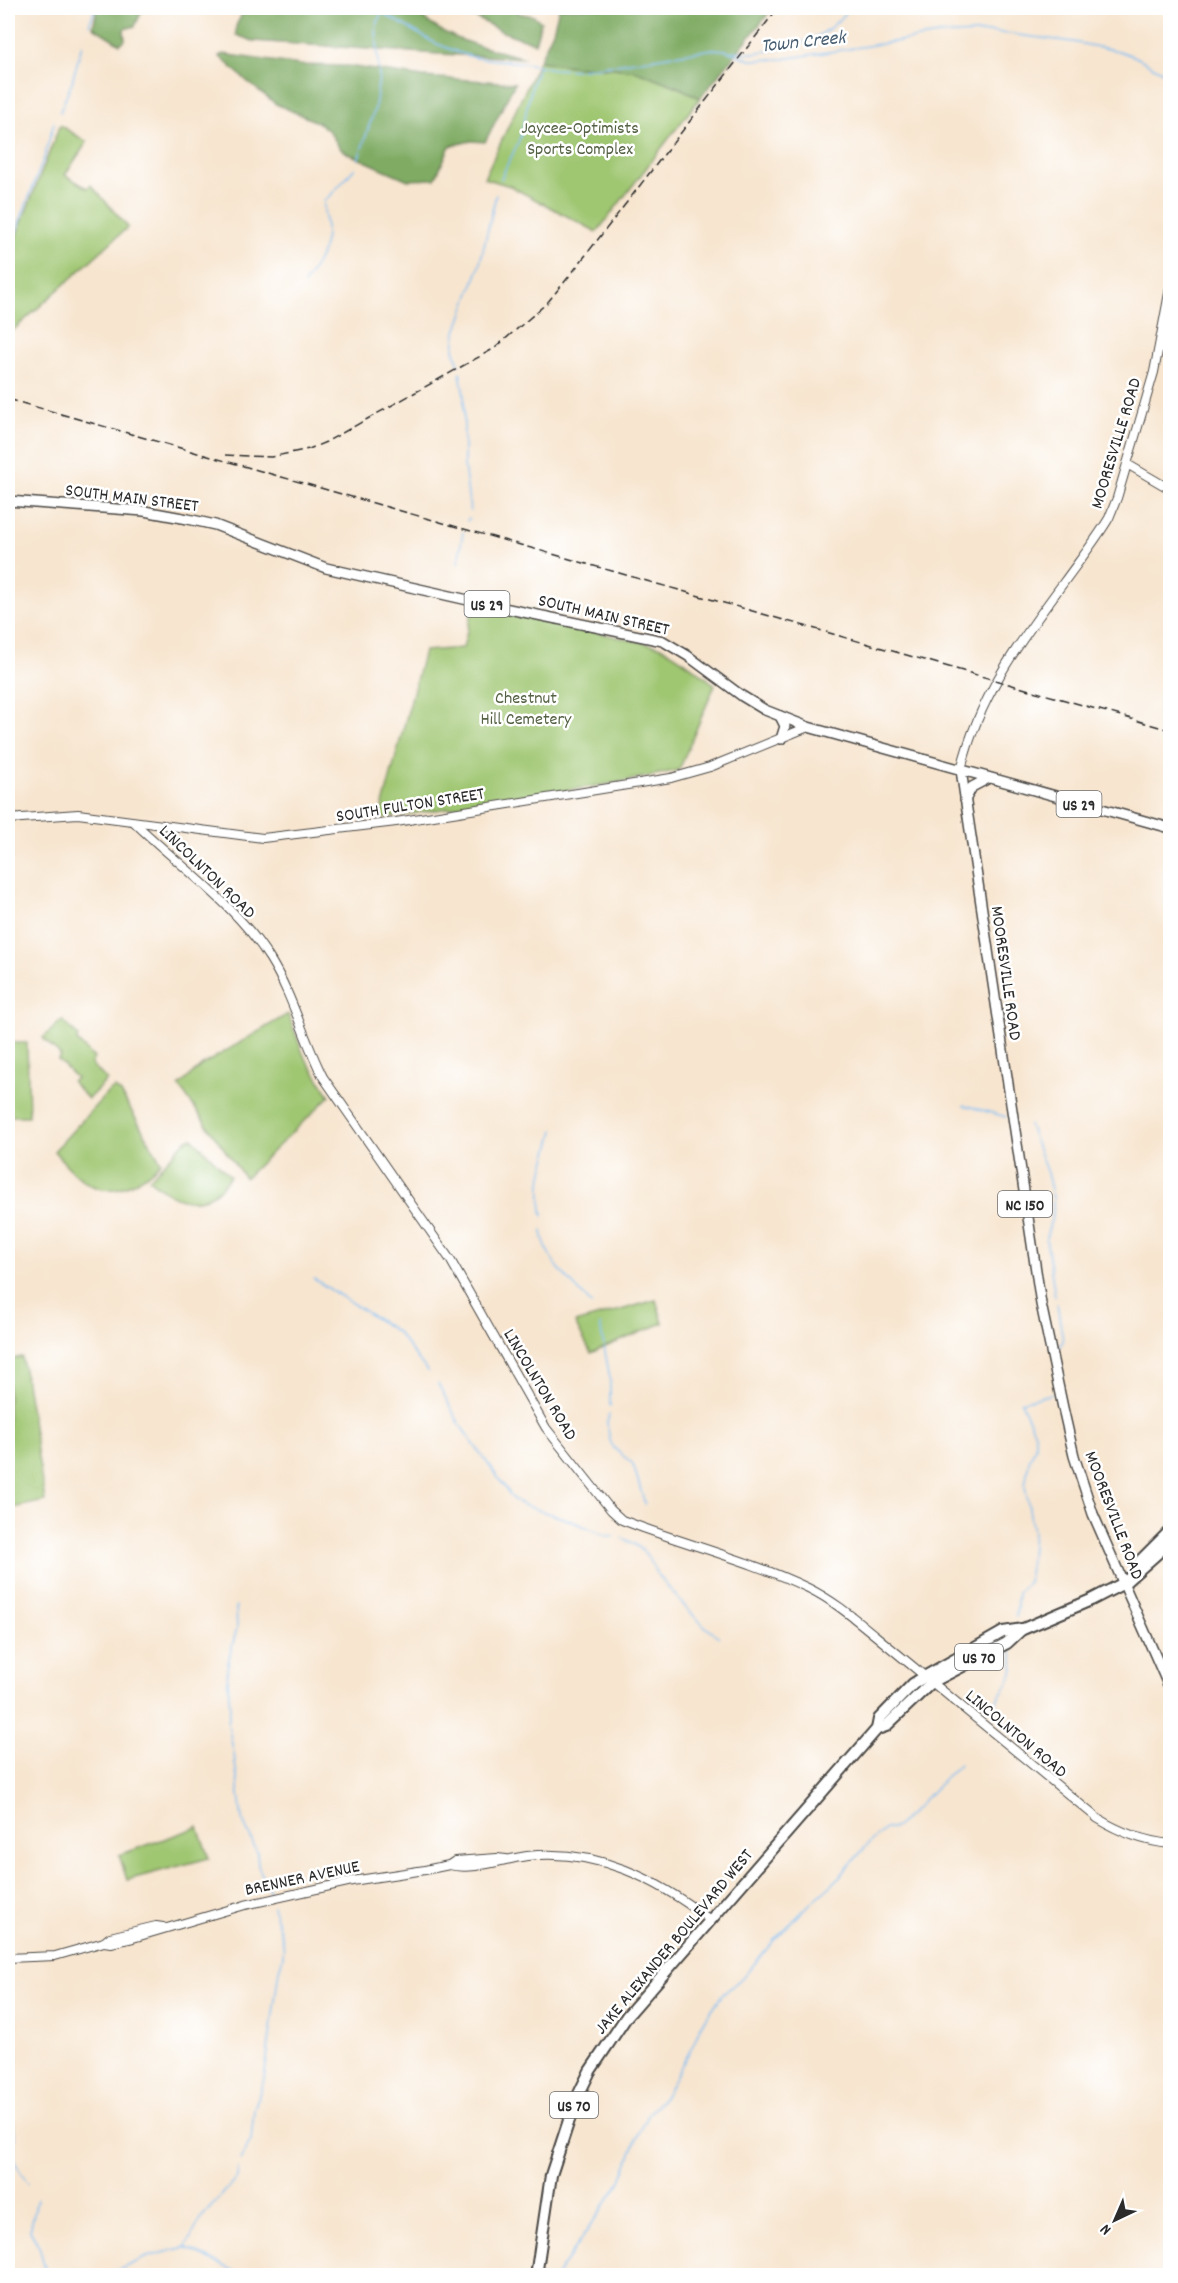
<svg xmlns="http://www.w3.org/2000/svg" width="1178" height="2283" viewBox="0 0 1178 2283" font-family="Dekko,sans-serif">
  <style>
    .green { fill: #9fc671; stroke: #65784e; stroke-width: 1.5 }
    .forest { fill: #7fab63; stroke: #556b47; stroke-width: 1.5 }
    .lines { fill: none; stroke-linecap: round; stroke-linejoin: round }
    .stream { stroke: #7fbef3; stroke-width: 1.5 }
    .minor-casing { stroke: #4a4744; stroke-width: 10 }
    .major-casing { stroke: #4a4744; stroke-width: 12 }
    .highway-casing { stroke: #4a4744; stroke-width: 14 }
    .minor { stroke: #fff; stroke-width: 8 }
    .major { stroke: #fff; stroke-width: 9 }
    .highway { stroke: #fff; stroke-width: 10 }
    .rail { stroke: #2b2b2b; stroke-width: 1.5; stroke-dasharray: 9 4.5; stroke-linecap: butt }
    .labels { text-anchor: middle; stroke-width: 5; stroke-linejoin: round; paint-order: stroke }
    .shield { fill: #fff; stroke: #6b6b6b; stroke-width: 1.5 }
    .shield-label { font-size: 16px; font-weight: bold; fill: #2b2b2b }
    .park-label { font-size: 18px; fill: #546144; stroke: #fff }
    .street-label { font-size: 18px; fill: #2b2b2b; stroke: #fff }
    .water-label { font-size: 20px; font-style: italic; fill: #485e71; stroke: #fff }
  </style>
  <rect width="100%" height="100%" fill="#fff"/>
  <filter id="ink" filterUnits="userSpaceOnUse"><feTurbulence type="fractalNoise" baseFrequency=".0167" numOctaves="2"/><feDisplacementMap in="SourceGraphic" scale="12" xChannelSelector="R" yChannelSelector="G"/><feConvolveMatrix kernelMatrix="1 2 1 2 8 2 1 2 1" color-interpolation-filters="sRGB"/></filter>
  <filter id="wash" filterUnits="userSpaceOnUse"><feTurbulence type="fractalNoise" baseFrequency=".008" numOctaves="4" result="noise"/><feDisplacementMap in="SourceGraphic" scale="24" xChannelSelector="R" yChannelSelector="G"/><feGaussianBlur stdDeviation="1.35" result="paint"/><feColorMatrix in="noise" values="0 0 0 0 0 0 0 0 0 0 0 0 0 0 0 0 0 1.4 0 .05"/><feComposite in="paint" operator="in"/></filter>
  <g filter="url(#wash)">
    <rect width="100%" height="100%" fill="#f7e5cf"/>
    <g class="green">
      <path d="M539,61L577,67L613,68L637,71L678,87L700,98L597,232L510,186L484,178Z"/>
      <path d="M60,125L87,142L65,175L87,188L91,185L128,227L8,335V251L12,247Z"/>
      <path d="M473,606L659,646C680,657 697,670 715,685L679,770L615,783L384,818L380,816L424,651L463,648Z"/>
      <path d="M288,1014L304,1056L330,1096L245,1178L179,1086L202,1065Z"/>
      <path d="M62,1020L78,1036L77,1041L94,1058L91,1064L107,1080L88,1099L72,1082L76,1078L58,1060L61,1056L43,1038Z"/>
      <path d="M8,1043H27L29,1116H8Z"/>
      <path d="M115,1088L121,1093L161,1162C147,1177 120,1195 98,1188C81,1183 65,1164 54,1151L109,1091Z"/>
      <path d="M192,1138L230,1176C206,1212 177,1204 149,1179L187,1139Z"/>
      <path d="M656,1300L663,1323L591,1353L575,1323Z"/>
      <path d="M22,1357L45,1501L8,1509V1360Z"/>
      <path d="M198,1827L209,1858L127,1880L119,1855Z"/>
    </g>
    <g class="forest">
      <path d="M94,8H140L141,13L135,26L124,29L125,40L120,44L93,27L96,13Z"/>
      <path d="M245,8H412C442,40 483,47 525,58L438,54L253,41L236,35V26Z"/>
      <path d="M457,8H518V13L534,16L541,22L535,43L503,32Z"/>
      <path d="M559,8H773L700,98L678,87L637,71L613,68L577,67L539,61L553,31Z"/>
      <path d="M223,54L300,65L348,66L423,77L515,83L485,142L471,141L450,146L435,179L408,180L349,154L340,148L329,131L319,123L276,104L249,83L219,56Z"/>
    </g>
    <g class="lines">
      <g class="stream">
        <path d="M374,8L435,43L457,52L476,58L525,63L554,69L578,70L713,49L725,50L751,60L783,59L938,35L993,32L1073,42L1119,51L1136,57L1170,76"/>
        <path d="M89,25L95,8"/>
        <path d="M731,52C740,49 746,55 754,53C791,48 827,41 848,8"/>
        <path d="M60,112L72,82L82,44"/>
        <path d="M358,160L375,108L379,77L376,28L381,13"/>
        <path d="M501,179C506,165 514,153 519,140C526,121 530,80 539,66"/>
        <path d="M8,252L44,158L54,123"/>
        <path d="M8,253V269"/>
        <path d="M304,284C314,268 324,254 326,235C327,223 323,212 324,200L330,196L355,168"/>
        <path d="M459,365L454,349L456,332L479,267L496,195"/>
        <path d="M460,372L464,395V465L470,511"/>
        <path d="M467,521L469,518"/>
        <path d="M458,563L463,532"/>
        <path d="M964,1105L1006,1117"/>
        <path d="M1029,1125L1047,1173L1053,1198V1213L1046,1238L1055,1296"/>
        <path d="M543,1216C536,1176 546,1166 554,1130"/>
        <path d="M542,1231C546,1264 572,1281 592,1305"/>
        <path d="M314,1279L397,1332L428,1372"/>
        <path d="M1057,1304L1063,1341L1056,1351L1063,1375"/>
        <path d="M600,1325L610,1378V1406"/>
        <path d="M438,1384L460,1425L514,1500L523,1505L566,1519L608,1536H614"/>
        <path d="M609,1415L607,1423L610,1441L614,1448L633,1464L645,1504"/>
        <path d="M622,1538C635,1544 644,1549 651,1562C653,1566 654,1570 657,1574C676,1596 695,1621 719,1637"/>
        <path d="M236,1606L237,1628L229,1658L227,1670L230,1708L228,1724L234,1754L242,1819L257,1852L258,1866L270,1892"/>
        <path d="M1016,1617L1018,1592L1028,1582L1031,1558L1033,1532L1025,1486L1029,1461L1035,1447V1433L1021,1402L1052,1394"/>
        <path d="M994,1716C992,1690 1021,1686 1011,1649"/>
        <path d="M8,2114C20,2126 11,2149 15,2162C18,2169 24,2177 28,2183"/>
        <path d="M240,2160L251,2140L254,2109L264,2080L279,1970C290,1941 278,1933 273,1906"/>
        <path d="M37,2199L30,2231L39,2246L47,2276"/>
        <path d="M186,2246L202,2217L237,2178L238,2168"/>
        <path d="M105,2276L147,2257L185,2247L244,2276"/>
        <path d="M556,2276L621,2181L638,2135L649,2114L666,2094L694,2043L701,2025L722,1995L745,1975L775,1939L810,1904L833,1884L869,1843L885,1829L896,1827L904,1820L959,1764"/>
      </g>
    </g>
  </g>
  <g filter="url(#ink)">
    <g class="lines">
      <defs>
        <g id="minor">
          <path d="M1127,464L1170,489"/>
          <path d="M961,770C978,698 1020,641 1064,582C1079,561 1096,540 1109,518L1117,498L1154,372L1170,288"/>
          <path d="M8,819L78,814L263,838L396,822L671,778L710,767L808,727"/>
          <path d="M134,822C180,867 236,904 270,959C293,996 303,1038 323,1077L451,1261L546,1428L611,1510L622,1520L638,1526C695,1547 754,1562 808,1588C833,1600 855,1619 876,1636L1097,1818C1121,1833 1143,1841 1170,1844"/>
          <path d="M449,1865C474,1871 503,1859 527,1856C597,1848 657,1879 710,1920"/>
          <path d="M104,1942L111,1943L133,1938L245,1905L352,1881L425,1870L449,1865L455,1861L497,1858L506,1859"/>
          <path d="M8,1958L55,1956L104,1942L110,1937L156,1926L163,1927"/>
        </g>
        <g id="major">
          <path d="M8,501L144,511L188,519L215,525L326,568L499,607L663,641L688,656L742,696L765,710L808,727L1170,828"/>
          <path d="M780,716L785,726L781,739"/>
          <path d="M961,770L1041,1304L1063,1408L1074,1456L1093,1514L1170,1689"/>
          <path d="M965,800L972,787L989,778"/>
        </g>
        <g id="highway">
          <path d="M1140,1561L1170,1531"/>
          <path d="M877,1729L886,1726L932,1682L1007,1643L1022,1629"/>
          <path d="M536,2276L551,2175L575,2102L590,2071L627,2016L877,1729L879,1719L913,1684L924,1677L1003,1632L1023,1629L1091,1600L1124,1583L1170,1542"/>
        </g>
      </defs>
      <use href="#minor" class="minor-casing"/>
      <use href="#major" class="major-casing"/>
      <use href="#highway" class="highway-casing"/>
      <use href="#minor" class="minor"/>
      <use href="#major" class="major"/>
      <use href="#highway" class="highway"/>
      <g class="rail">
        <path d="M8,399L1170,730"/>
        <path d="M225,455L271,457L309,449L326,442L495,348L547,303L571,274L778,8"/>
      </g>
    </g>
  </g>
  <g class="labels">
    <g class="shield">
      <rect x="464.5" y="591" width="45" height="26" rx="4.5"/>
      <rect x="1056.5" y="791" width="45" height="26" rx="4.5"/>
      <rect x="998" y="1191" width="54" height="26" rx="4.5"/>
      <rect x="955" y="1644" width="48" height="26" rx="4.5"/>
      <rect x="550" y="2092" width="48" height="26" rx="4.5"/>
    </g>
    <g class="shield-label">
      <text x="487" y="610">US 29</text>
      <text x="1079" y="810">US 29</text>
      <text x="1025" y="1210">NC 150</text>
      <text x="979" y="1663">US 70</text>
      <text x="574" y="2111">US 70</text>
    </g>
    <g class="park-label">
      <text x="580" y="133">Jaycee-Optimists<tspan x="580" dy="21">Sports Complex</tspan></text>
      <text x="526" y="703">Chestnut<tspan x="526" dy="21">Hill Cemetery</tspan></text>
    </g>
    <g class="street-label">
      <text transform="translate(1115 443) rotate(-73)" y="6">MOORESVILLE ROAD</text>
      <text transform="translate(132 497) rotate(7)" y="6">SOUTH MAIN STREET</text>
      <text transform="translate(604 614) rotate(13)" y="6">SOUTH MAIN STREET</text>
      <text transform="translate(410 804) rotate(-9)" y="6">SOUTH FULTON STREET</text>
      <text transform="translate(208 871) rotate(44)" y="6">LINCOLNTON ROAD</text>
      <text transform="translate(1007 973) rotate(82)" y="6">MOORESVILLE ROAD</text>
      <text transform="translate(541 1384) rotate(59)" y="6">LINCOLNTON ROAD</text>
      <text transform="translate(1115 1515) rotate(69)" y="6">MOORESVILLE ROAD</text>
      <text transform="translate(1017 1733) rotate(40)" y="6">LINCOLNTON ROAD</text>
      <text transform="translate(302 1877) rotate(-12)" y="6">BRENNER AVENUE</text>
      <text transform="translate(673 1941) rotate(-50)" y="6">JAKE ALEXANDER BOULEVARD WEST</text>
    </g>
    <g class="water-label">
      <text transform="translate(803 40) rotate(-6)" y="7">Town Creek</text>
    </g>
  </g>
  <rect width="1178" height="2283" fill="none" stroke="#fff" stroke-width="30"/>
  <g transform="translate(1115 2220) rotate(224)" stroke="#ffffff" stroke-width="4.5" paint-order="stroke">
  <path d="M0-4.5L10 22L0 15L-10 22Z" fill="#2b2b2b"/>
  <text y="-9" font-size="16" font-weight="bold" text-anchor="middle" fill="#2b2b2b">N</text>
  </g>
</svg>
